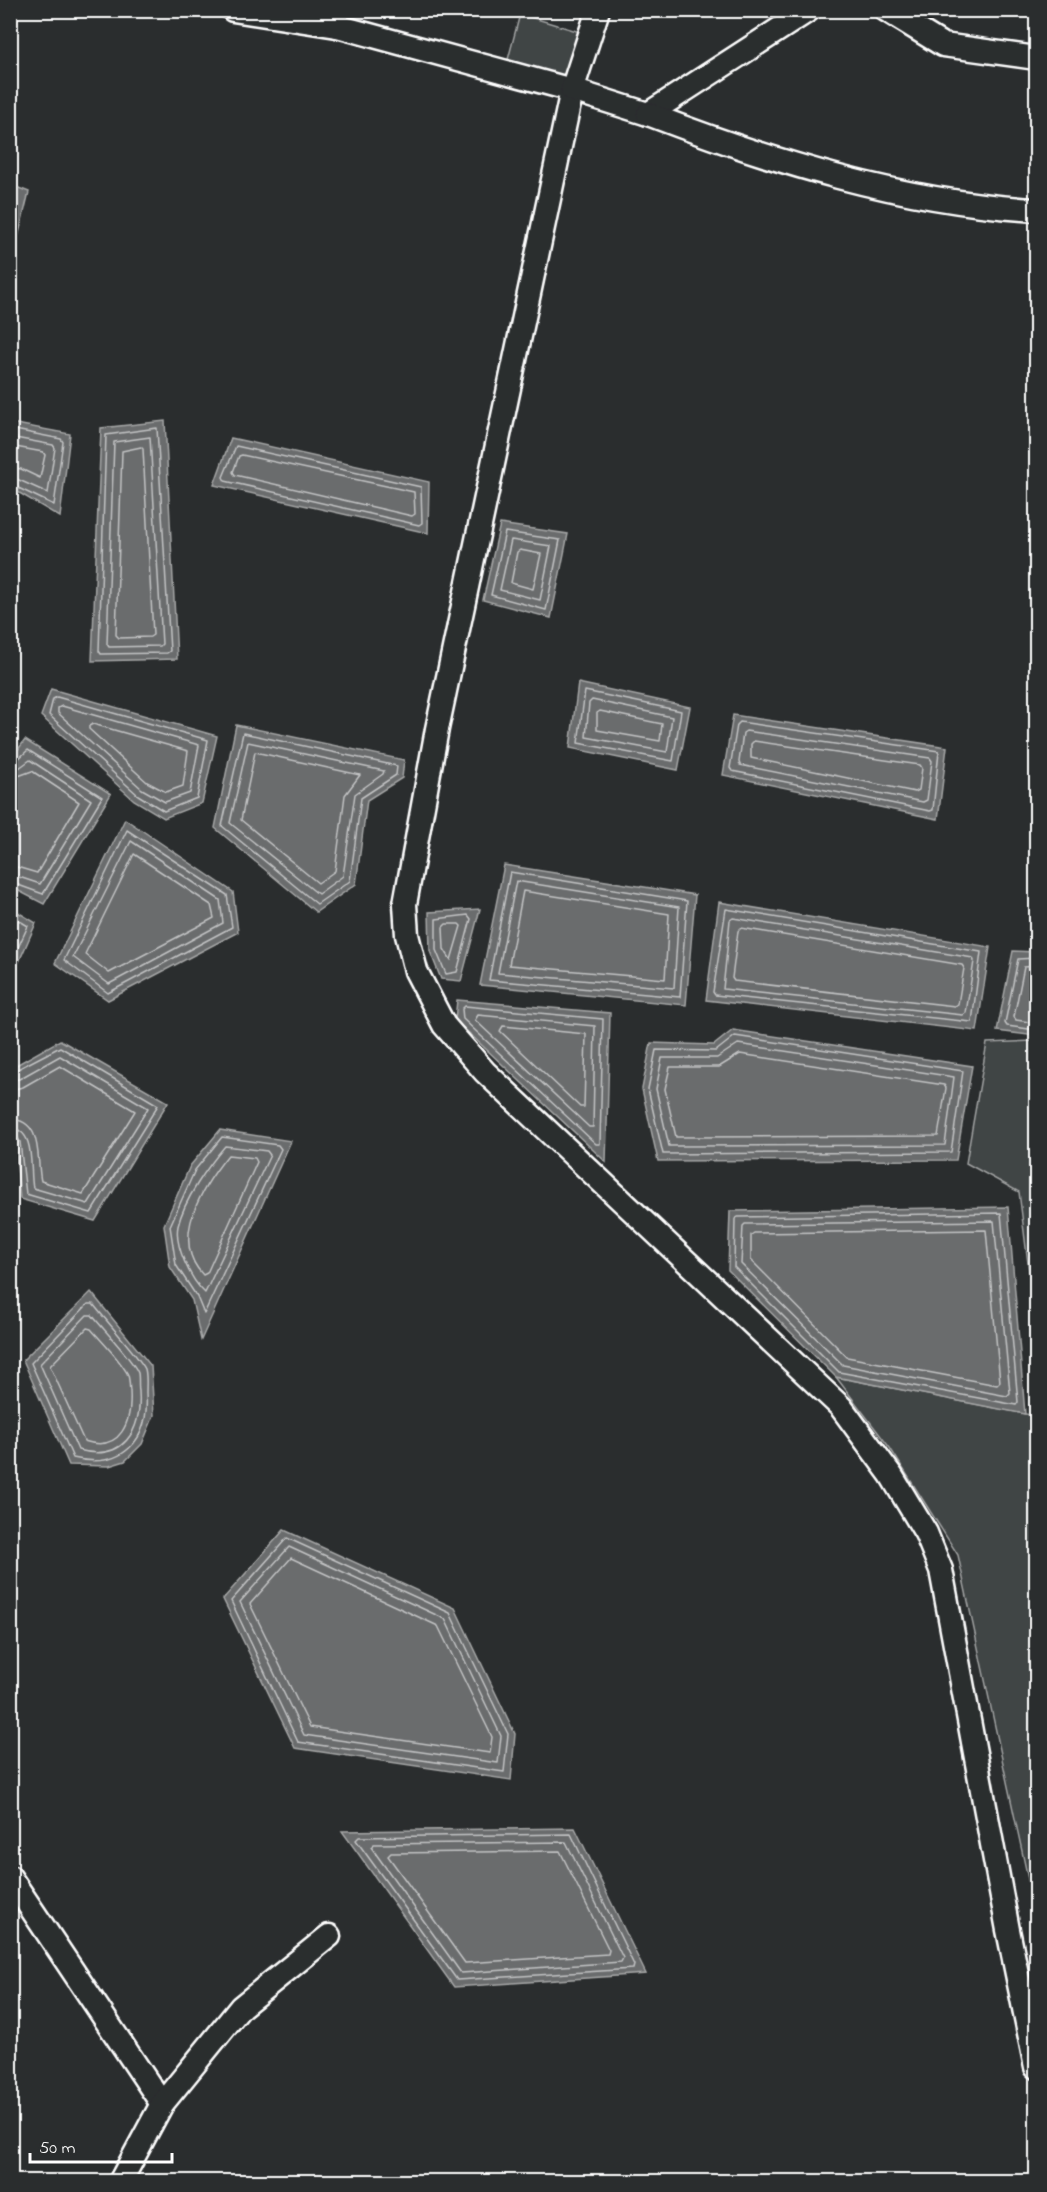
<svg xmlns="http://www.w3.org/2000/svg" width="1047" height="2192" viewBox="0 0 1047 2192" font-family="'Indie Flower',sans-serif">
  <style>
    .green { fill: #414445; stroke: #a0a2a2; stroke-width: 1.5 }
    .water { fill: #6a6c6d; stroke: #a6a7a7; stroke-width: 1.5 }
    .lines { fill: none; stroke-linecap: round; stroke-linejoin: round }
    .shore { stroke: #c3c4c5; stroke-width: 1.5 }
    .minor-casing { stroke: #fff; stroke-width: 27 }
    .minor { stroke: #2a2d2e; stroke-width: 22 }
  </style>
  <rect width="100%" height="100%" fill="#2a2d2e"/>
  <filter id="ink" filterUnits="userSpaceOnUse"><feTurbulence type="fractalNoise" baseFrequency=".0167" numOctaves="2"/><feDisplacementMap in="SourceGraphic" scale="12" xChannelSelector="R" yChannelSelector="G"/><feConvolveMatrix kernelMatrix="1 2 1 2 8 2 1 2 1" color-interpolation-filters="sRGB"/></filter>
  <g filter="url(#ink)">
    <g class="green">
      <path d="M520,14L590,35L572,90L505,71Z"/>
      <path d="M1034,1041L1036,1046V1400L1032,1295L1019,1192L966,1163L987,1043Z"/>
      <path d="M836,1377L1036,1416V1916L958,1555L890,1448Z"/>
    </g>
    <g class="water">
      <path d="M11,185L29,192L11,266L10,185Z"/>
      <path d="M165,421L177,659L92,661L101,428Z"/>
      <path d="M11,423L70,434L60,517L11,488Z"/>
      <path d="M231,438L429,482L428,533L214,485Z"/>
      <path d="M500,524L568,534L551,618L483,600Z"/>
      <path d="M578,683L690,707L678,770L570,748Z"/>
      <path d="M51,689L217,736L202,803L164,818L134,800L41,716Z"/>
      <path d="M733,715L947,747L938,819L723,775Z"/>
      <path d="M236,725L404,760L402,778L367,800L356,884L316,912L215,828Z"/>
      <path d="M25,740L111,794L44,904L11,887V759Z"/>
      <path d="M125,819L233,892L238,932L108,1000L55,963Z"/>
      <path d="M504,865L695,895L686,1005L480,985Z"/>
      <path d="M719,902L990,947L977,1031L706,1000Z"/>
      <path d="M11,908L36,923L11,980Z"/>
      <path d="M480,909L461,981L441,979L430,951L429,912Z"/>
      <path d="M1013,951L1036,952V1036L997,1031Z"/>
      <path d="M457,1000L610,1013L606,1162L455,1020Z"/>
      <path d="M733,1030L972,1066L956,1160L658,1161L642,1089L651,1043L714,1045Z"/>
      <path d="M60,1040L168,1102L95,1221L20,1199L15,1143L11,1138V1068Z"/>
      <path d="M220,1130L291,1141L201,1340L192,1300L170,1267L164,1225L190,1166Z"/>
      <path d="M1008,1207L1025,1414L836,1377L728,1270L730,1211Z"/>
      <path d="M91,1292L151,1366L154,1415L142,1444L125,1461L109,1466L69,1465L23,1360Z"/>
      <path d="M284,1530L455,1608L515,1734L511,1780L295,1748L223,1599Z"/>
      <path d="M575,1828L646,1974L454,1987L342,1831Z"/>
    </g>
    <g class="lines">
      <g class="shore">
        <path d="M157,428L170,651L167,653L101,654L99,651L106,435Z"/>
        <path d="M10,429L61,439L63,442L54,505L10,484"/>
        <path d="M10,437L53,445L55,448L48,493L10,476"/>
        <path d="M150,437L162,644L160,646L109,647L107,644L114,442Z"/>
        <path d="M10,446L43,452L45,455L40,478L21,469L10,467"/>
        <path d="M236,446L421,487L422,523L419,525L225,481L223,477Z"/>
        <path d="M141,447L143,449L153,635L150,637L119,638L116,635L122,451Z"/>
        <path d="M242,455L414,492L415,514L412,516L235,475L233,472L239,456Z"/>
        <path d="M505,532L560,540L546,610L491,595Z"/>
        <path d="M511,540L551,546L540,600L500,590Z"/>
        <path d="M520,550L541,554L533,589L511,583L517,552Z"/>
        <path d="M585,691L681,711L673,761L578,743Z"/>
        <path d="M57,697L208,740L197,798L164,811L138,795L49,715L53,699Z"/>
        <path d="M592,700L672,717L667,752L586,737L589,703Z"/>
        <path d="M62,706L199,745L190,793L165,802L142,789L58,713V708Z"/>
        <path d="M600,711L662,724L660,741L597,730V713Z"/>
        <path d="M740,722L939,751L933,810L930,811L732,771L730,768L737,725Z"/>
        <path d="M93,724L188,751L183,786L166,792L147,782L89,729V726Z"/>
        <path d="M746,731L930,758L932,761L927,800L923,802L740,765L739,762L743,733Z"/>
        <path d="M243,733L397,766L396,775L361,798L350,881L317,904L222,826Z"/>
        <path d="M754,741L920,765L922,768L919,790L915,792L751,758V744Z"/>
        <path d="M248,742L384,771L383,774L355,794L343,876L318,894L230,823Z"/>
        <path d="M255,752L360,775L345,795L335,871L318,883L241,820Z"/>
        <path d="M10,762L16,761L28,750L102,797L43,894L10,882"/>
        <path d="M10,770L19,768L30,760L91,800L40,884L10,874"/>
        <path d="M10,779L32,771L79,802L37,873L10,865"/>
        <path d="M127,830L227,895L232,927L108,993L64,960Z"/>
        <path d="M131,841L220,900L223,923L109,984L73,957Z"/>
        <path d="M134,854L211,905L214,918L109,973L85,954Z"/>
        <path d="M510,872L687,901L680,997L489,980Z"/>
        <path d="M516,881L679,907L674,988L498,973Z"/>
        <path d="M523,891L669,914L665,979L509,965Z"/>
        <path d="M726,909L981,952L972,1022L715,995L713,992Z"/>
        <path d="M10,915L28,926L10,965"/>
        <path d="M468,915L471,919L457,972L446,974L436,950V919Z"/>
        <path d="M733,918L973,958L974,961L966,1013L963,1015L723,989L730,920Z"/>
        <path d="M446,924H459L461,926L451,960L444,949L443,927Z"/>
        <path d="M741,928L962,965L964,968L958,1004L955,1006L734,981L732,978L738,931Z"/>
        <path d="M1036,958L1018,959L1005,1023L1007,1026L1036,1030"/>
        <path d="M1036,966L1024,967L1014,1017L1016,1020L1036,1023"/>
        <path d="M465,1006L603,1019L600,1144H596L463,1019L462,1009Z"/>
        <path d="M478,1015L595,1026L593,1127H589L475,1020Z"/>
        <path d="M503,1026L586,1034L584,1107H580L500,1031Z"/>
        <path d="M735,1036L963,1071L951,1152L663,1154L648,1089L656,1050L716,1051Z"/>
        <path d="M738,1044L954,1077L945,1145L669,1146L656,1089L662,1058H717Z"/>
        <path d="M740,1054L944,1085L946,1088L938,1136L676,1137L665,1089L670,1067H719Z"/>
        <path d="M10,1073L60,1047L158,1105L91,1213L26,1194L20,1142L17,1137L10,1135"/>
        <path d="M10,1081L19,1079L60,1056L148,1108L88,1204L33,1188C29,1170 37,1129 10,1128"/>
        <path d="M10,1090L23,1087L60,1066L135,1111L83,1194L41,1181C36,1159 44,1120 10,1119"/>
        <path d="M222,1137L278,1145L281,1149L204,1314L197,1297L176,1265L170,1226L195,1170Z"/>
        <path d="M225,1146L267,1151L270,1155L205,1293C191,1280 174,1246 178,1226C184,1200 208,1166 225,1146Z"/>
        <path d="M228,1155L255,1158L257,1162L207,1273L203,1275C169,1239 203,1186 228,1155Z"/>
        <path d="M1001,1213L1018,1402L1016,1405L839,1372L734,1267L735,1219L738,1217Z"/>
        <path d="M994,1221L1010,1393L1007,1396L843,1365L741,1264L743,1226L745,1224Z"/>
        <path d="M986,1230L1000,1382L997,1385L847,1357L751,1260V1235L754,1233Z"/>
        <path d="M88,1304H93C102,1316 141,1359 145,1369C147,1376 146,1386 146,1393C150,1441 122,1470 73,1458L31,1363Z"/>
        <path d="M87,1315H92C101,1327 134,1361 138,1373C139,1378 138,1386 139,1391C142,1432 123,1462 78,1450L40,1364Z"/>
        <path d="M87,1328L91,1329C103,1343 118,1357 127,1373C130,1378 129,1386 130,1391C132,1422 121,1453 84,1441L50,1366Z"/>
        <path d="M287,1538L450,1613L508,1734L504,1772L298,1742L231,1601Z"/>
        <path d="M289,1547L445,1619L501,1736L498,1763L304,1735L240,1602Z"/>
        <path d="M291,1558L438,1626L492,1737L490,1753L310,1727L250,1604Z"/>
        <path d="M571,1834L634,1965L633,1969L457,1980L356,1840L359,1837Z"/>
        <path d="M566,1842L623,1958L621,1962L461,1973L371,1847L374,1844Z"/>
        <path d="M560,1851L609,1950L608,1954L465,1963L388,1856L391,1853Z"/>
      </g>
      <defs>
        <g id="minor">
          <path d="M233,10L337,26"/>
          <path d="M337,10V26L572,90L437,729L405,904L407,935L416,971L444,1025L485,1072L841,1407L891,1475L926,1533L941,1570L1008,1930L1036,2067"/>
          <path d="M598,10L572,90L648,114L809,10"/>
          <path d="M886,10L943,45L1036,58"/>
          <path d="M648,114C773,162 902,202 1036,210"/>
          <path d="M10,1877L162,2104"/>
          <path d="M120,2182L162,2104L241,2007L329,1936"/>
        </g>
      </defs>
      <use href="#minor" class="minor-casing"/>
      <use href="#minor" class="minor"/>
    </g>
  </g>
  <rect width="1047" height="2192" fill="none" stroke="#2a2d2e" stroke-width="36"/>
  <rect x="18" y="18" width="1011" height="2156" fill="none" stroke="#fff" stroke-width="2" filter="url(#ink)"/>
  <path d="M30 2153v9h142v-9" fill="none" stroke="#ffffff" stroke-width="3"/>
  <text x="39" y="2153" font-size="18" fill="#ffffff" stroke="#2a2d2e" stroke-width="4.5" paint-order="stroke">50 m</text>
</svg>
